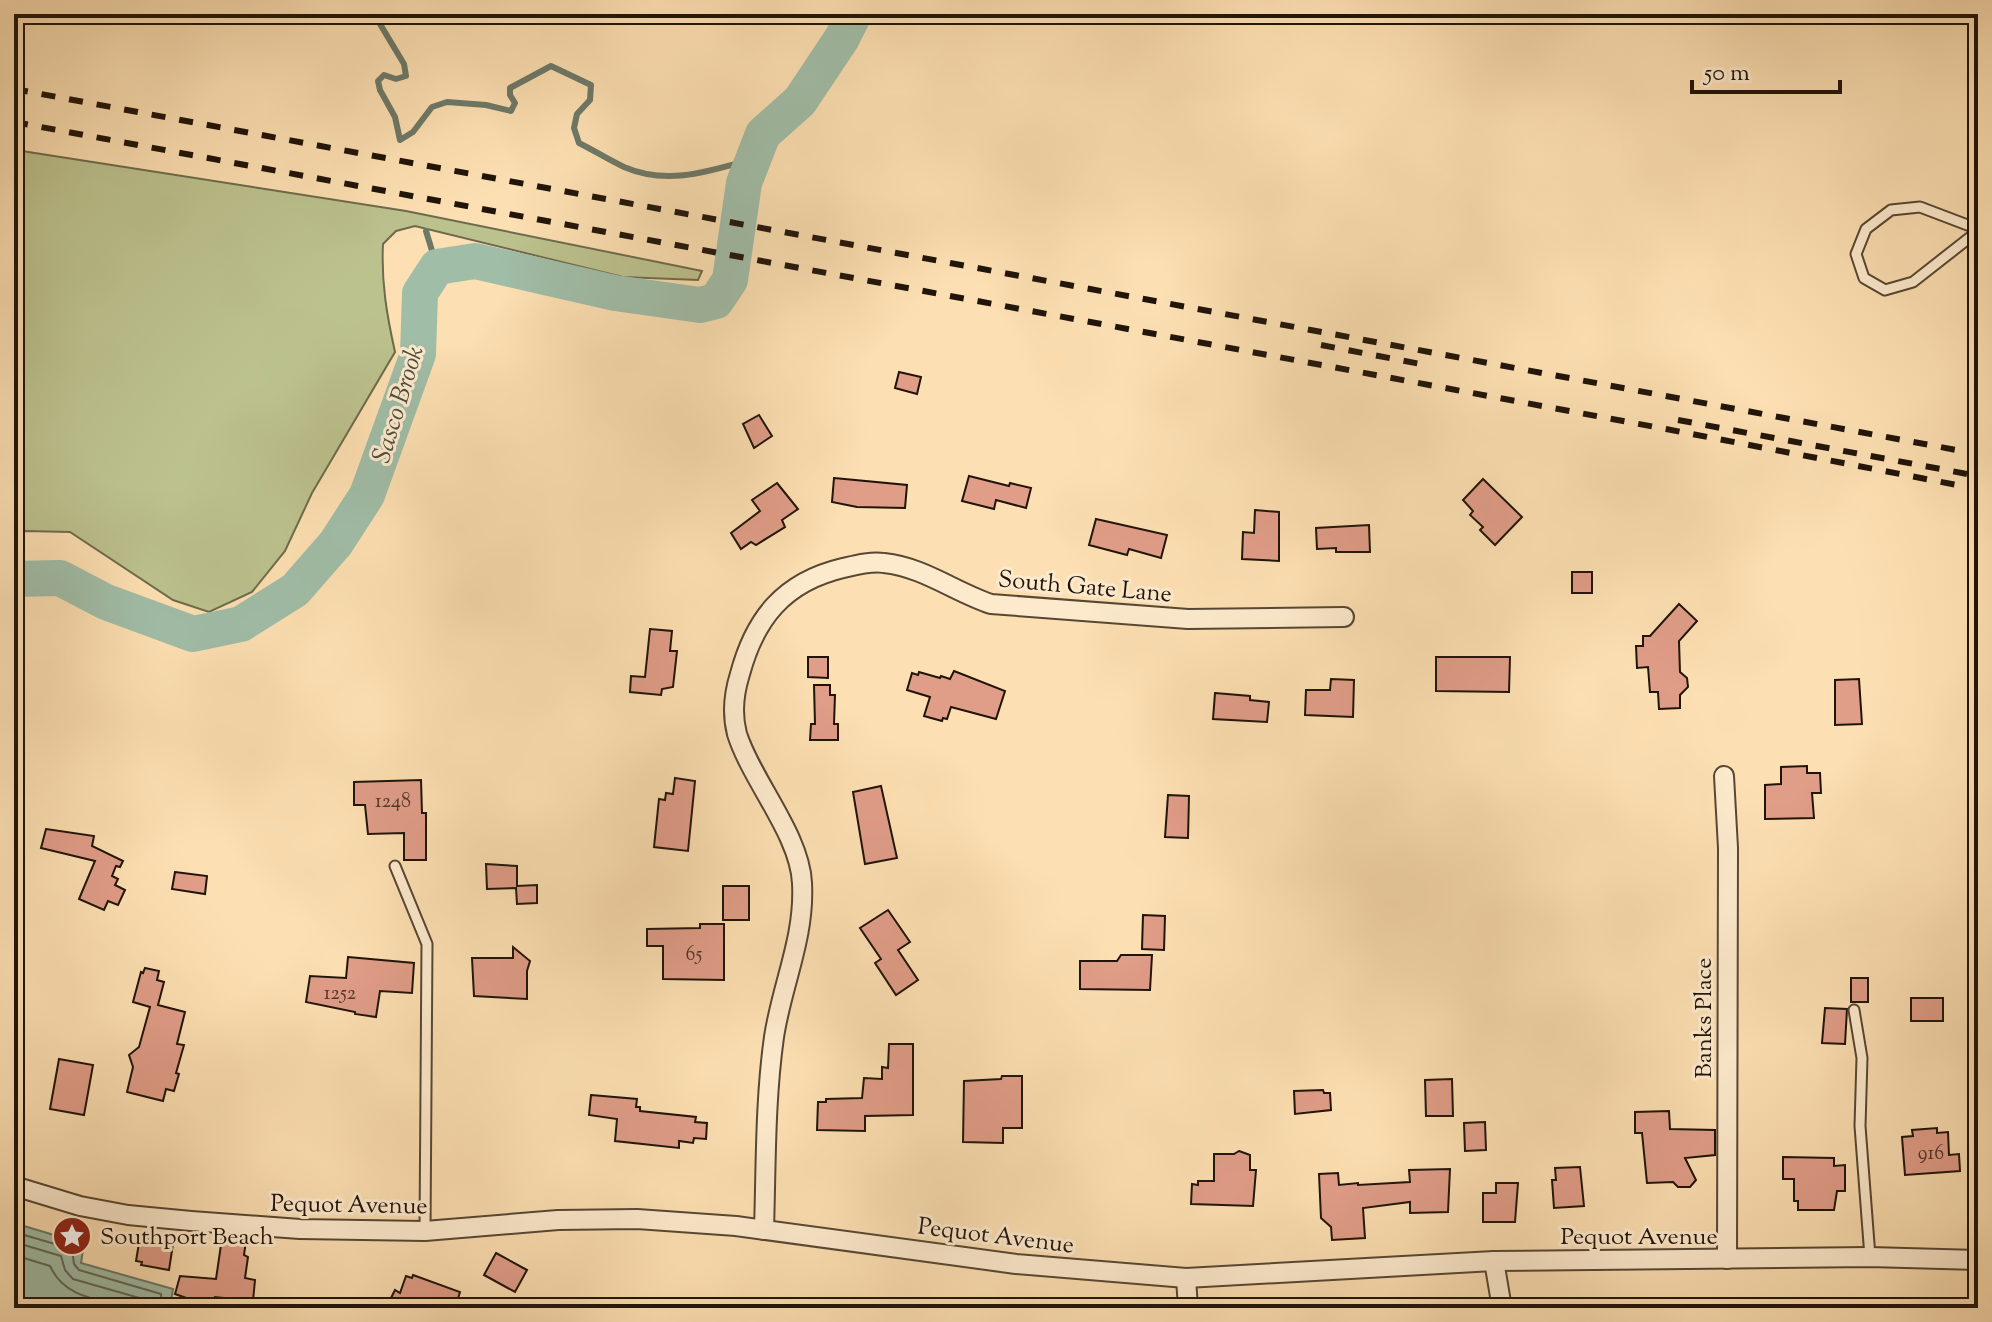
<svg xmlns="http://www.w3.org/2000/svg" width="1992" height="1322" viewBox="0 0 1992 1322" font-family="'Sorts Mill Goudy',serif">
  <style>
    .green { fill: #bcc28e; stroke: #6e6b4c; stroke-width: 2 }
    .water { fill: #a0bda7; stroke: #6d7968; stroke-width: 2 }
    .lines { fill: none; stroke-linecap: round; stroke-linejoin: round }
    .shore { stroke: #606858; stroke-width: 2 }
    .stream { stroke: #6d7968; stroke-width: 6 }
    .river { stroke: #a0bda7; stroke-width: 36 }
    .building { fill: #e09d88; stroke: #201409; stroke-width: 2 }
    .lane-casing { stroke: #574733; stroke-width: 13 }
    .street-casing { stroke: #574733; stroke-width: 22 }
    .lane { stroke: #fdeacd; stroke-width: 9 }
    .street { stroke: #fdeacd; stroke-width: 18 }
    .rail { stroke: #201409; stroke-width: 6; stroke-dasharray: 14 14; stroke-linecap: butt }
    .labels { text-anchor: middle; stroke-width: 6; stroke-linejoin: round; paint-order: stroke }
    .number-label { font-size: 20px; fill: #503629 }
    .street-label { font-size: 24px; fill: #201409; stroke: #fdeacd }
    .poi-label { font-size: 24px; fill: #201409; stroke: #fdeacd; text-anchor: start }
    .water-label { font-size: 26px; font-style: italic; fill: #4d4f40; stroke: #fdeacd }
  </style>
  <rect width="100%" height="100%" fill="#fcdfb2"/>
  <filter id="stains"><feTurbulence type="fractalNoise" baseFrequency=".0025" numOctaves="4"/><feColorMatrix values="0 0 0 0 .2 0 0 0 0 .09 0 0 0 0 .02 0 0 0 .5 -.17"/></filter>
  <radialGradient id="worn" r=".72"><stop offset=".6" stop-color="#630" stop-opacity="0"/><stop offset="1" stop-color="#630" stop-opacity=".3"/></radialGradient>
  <path class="green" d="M22,151L406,211L702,271L698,280L623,277L415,226L396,231L383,244C381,282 387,316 395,352L312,493L285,551L252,592L209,612L173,600L70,532L25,531L14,534V175Z"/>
  <path class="water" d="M14,1223L84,1244L81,1263L173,1289L170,1308H14Z"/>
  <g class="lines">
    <g class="shore">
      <path d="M14,1232L72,1249L74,1264L79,1270L161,1294L162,1308"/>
      <path d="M14,1242L61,1256L65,1270L73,1279L150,1301L152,1308"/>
      <path d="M14,1255L50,1266C65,1299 99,1299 131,1308"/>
    </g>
    <g class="stream">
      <path d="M374,14L404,64L406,76L396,79L384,75L378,81L380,90L395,117L400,140L413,132L432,107L447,102L486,105L511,111L515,103L510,95V88L551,66L591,85L590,100L577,114L574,128L579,143C595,151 609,160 624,167C668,186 710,171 753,159"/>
      <path d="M426,231L437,267"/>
    </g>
    <path class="river" d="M14,579L60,578L106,602L193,634L241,624L295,590L336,543L367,495L418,354L420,293L437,267L475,261L615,293L700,305L716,301L730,280L744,183L763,134L800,101L842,38L854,14"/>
  </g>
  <g class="building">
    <path d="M899,372L921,377L917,394L895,388Z"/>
    <path d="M759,415L772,436L754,448L743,424Z"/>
    <path d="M969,476L1009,486L1010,483L1031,488L1026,508L996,500L994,509L962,501Z"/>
    <path d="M834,478L907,485L905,508L857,507L832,502Z"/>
    <path d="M1483,479L1522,517L1495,545L1480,530L1483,527L1470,515L1473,511L1463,500Z"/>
    <path d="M777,483L798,509L782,520L785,527L756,545L751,542L741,549L731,533L760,511L752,500Z"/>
    <path d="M1255,510L1279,512V561L1242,559L1243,532L1254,533Z"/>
    <path d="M1096,519L1167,535L1161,558L1129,549L1127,555L1089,545Z"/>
    <path d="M1369,525L1370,552H1336V548L1317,549L1316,528Z"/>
    <rect x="1572" y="572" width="20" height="21"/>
    <path d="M1679,604L1697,621L1679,641L1680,672L1687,678L1688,687L1680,695V708L1659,709L1658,692H1650L1648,667L1637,668L1636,646H1643V636H1650Z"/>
    <path d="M650,629L672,631L670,651H677L673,687L662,689L661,695L630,692L631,676L645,677Z"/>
    <path d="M808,657H828V678L808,677Z"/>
    <path d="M1436,657H1510L1509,692L1436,691Z"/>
    <path d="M954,671L1005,691L996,719L951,707L947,719L943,718L942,721L924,716L930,697L907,690L912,673L918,675L919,672L940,678L941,676L950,679Z"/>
    <path d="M1331,679L1354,680L1353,717L1305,715L1306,690H1330Z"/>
    <path d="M1859,679L1862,724L1835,725V680Z"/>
    <path d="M814,685H830V695H835L834,724H838V740H810L811,724H815Z"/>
    <path d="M1215,693L1250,696V700L1269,702L1267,722L1213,719Z"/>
    <path d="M1807,766V773H1820L1821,793H1812L1814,818L1765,819V785L1781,784V767Z"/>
    <path d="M675,778L695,781L688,851L654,847L659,799L665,800L666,793L673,794Z"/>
    <path d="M421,780L422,813H426V860H404V833L368,834L365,805H354V782Z"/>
    <path d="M881,786L897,858L865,864L853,792Z"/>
    <path d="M1168,795L1189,796L1188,838L1165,837Z"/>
    <path d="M46,829L94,836L92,846L123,861L120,867L116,866L112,876L118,879L115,885L125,890L118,905L108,901L104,910L79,899L95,861L41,848Z"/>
    <path d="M486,864L517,866V886L537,885V903L517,904L516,888L487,889Z"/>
    <path d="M175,872L207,876L205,894L172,889Z"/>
    <rect x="723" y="886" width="26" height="34"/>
    <path d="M888,910L910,942L898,950L918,980L896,995L875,963L881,959L860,928Z"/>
    <path d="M1143,915L1165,916L1164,950L1142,949Z"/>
    <path d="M700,924H724V980L663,979V946H647V929L700,928Z"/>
    <path d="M513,947L530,961L527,971V999L474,996L472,958H513Z"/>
    <path d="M1121,955H1152L1150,990L1080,989V961H1117Z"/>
    <path d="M348,957L414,963L412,993L380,991L376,1017L355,1014V1012L306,1002L310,976L346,978Z"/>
    <path d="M145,968L159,971L157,980L164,982L158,1005L185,1012L177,1044L184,1045L176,1073L179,1074L174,1091L166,1089L163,1101L127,1092L133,1067L129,1055L139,1047L150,1007L133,1002L141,972L143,973Z"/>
    <rect x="1851" y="978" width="17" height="24"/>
    <rect x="1911" y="998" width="32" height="23"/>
    <path d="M1825,1008L1847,1009L1845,1044L1822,1043Z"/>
    <path d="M889,1044H913V1115L865,1116V1131L817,1130L818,1102H826V1099L862,1098L864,1078L882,1079V1067L888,1068Z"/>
    <path d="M59,1059L93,1065L84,1115L50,1109Z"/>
    <path d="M1002,1076H1022V1128H1003V1143L963,1142L964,1081L1001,1079Z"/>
    <path d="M1452,1079L1453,1116H1426L1425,1080Z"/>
    <path d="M1323,1090L1324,1093H1330L1331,1110L1295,1114L1294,1091Z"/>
    <path d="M591,1095L637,1099L636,1107H640V1111L696,1117L695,1122L707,1123L706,1139L694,1138L693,1143L679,1141V1148L615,1141L617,1119L589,1115Z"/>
    <path d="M1669,1111L1670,1129L1715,1130V1155L1685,1158L1696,1180L1690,1187H1678L1673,1182L1647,1183L1642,1133H1635V1112Z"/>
    <path d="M1485,1122L1486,1150L1465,1151L1464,1123Z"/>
    <path d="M1937,1128V1133L1948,1132L1949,1155L1959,1154L1960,1171L1905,1175L1902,1137L1913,1136L1912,1130Z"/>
    <path d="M1239,1151L1250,1155V1170H1256L1253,1206L1191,1204L1192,1184L1198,1185V1181H1214V1154H1234Z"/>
    <path d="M1783,1157L1834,1158V1166L1845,1165V1191H1837L1834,1210H1798V1201H1794V1179H1783Z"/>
    <path d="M1580,1167L1584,1206L1554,1208L1552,1180H1556L1555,1168Z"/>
    <path d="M1450,1169L1448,1212L1410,1213V1202L1363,1208L1365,1238L1332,1240L1331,1227L1321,1218L1319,1174L1338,1173L1339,1185L1358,1183V1185L1410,1182L1409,1170Z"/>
    <path d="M1496,1183H1518L1515,1222H1483V1193H1496Z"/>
    <path d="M140,1237L173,1244L169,1270L141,1265L142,1262L136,1261Z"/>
    <path d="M222,1238L246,1241L244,1255L248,1257L245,1278L255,1280L253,1301L215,1297L212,1307L175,1294L180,1276L216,1279Z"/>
    <path d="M496,1253L527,1270L515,1292L484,1275Z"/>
    <path d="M413,1275L460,1292L455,1308H386L395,1290L400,1293L406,1276L412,1278Z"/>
  </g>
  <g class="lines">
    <defs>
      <g id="lane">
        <path d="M1978,229L1920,207L1891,210L1866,229L1856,254L1864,278L1885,290L1913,282L1978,231"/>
        <path d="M395,866L427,944L425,1231"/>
        <path d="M1854,1010L1862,1058L1860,1126L1870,1257"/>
      </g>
      <g id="street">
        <path d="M1724,776L1728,848L1727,1259"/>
        <path d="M14,1186L80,1206L128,1215L191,1221L300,1229L425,1231L558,1220L637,1219L736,1226L1016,1264L1186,1278L1494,1261L1870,1257L1978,1260"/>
        <path d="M764,1230C766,1166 765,1101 774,1037C782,984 805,938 802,883C800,835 752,781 737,734C732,715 734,693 740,674C755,618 784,582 843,568C856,565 871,561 884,563C923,567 955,592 991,604L1188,619L1344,617"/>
        <path d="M1494,1261L1502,1308"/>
        <path d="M1186,1278L1188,1308"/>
      </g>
    </defs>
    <use href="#lane" class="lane-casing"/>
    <use href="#street" class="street-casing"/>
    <use href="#lane" class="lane"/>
    <use href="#street" class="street"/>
    <g class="rail">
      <path d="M14,89L1978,454"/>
      <path d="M14,122L1666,429L1978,489"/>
      <path d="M1321,345L1431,366"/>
      <path d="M1678,420L1978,476"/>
    </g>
  </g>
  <defs>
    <symbol id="sight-disc" viewBox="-11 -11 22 22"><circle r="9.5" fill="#8f2418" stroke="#fdeacd"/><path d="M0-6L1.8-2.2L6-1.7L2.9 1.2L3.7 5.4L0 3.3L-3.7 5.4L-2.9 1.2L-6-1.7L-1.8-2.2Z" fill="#fff"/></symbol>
  </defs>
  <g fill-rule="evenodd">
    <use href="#sight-disc" x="50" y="1214" width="44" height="44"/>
  </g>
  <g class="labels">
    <g class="number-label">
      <text x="393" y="807">1248</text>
      <text x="694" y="960">65</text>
      <text x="340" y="999">1252</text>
      <text x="1931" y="1159">916</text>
    </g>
    <g class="street-label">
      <text transform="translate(1085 586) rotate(5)" y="8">South Gate Lane</text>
      <text transform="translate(1703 1018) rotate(-90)" y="8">Banks Place</text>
      <text transform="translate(349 1204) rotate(1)" y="8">Pequot Avenue</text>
      <text transform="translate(996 1235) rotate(7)" y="8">Pequot Avenue</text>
      <text x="1639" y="1244">Pequot Avenue</text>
    </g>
    <g class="poi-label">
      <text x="100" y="1244">Southport Beach</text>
    </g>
    <g class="water-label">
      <text transform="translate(397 404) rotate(-73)" y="9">Sasco Brook</text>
    </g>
  </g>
  <rect width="1992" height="1322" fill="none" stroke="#fcdfb2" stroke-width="48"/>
  <rect x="16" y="16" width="1960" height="1290" fill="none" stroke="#201409" stroke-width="4"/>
  <rect x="24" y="24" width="1944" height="1274" fill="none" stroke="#201409" stroke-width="2"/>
  <path d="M1692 80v12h148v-12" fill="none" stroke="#201409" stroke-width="4"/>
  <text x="1704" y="80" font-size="24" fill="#201409" stroke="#fdeacd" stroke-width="6" paint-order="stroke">50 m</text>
  <rect width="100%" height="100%" filter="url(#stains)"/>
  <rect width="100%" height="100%" fill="url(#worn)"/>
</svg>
